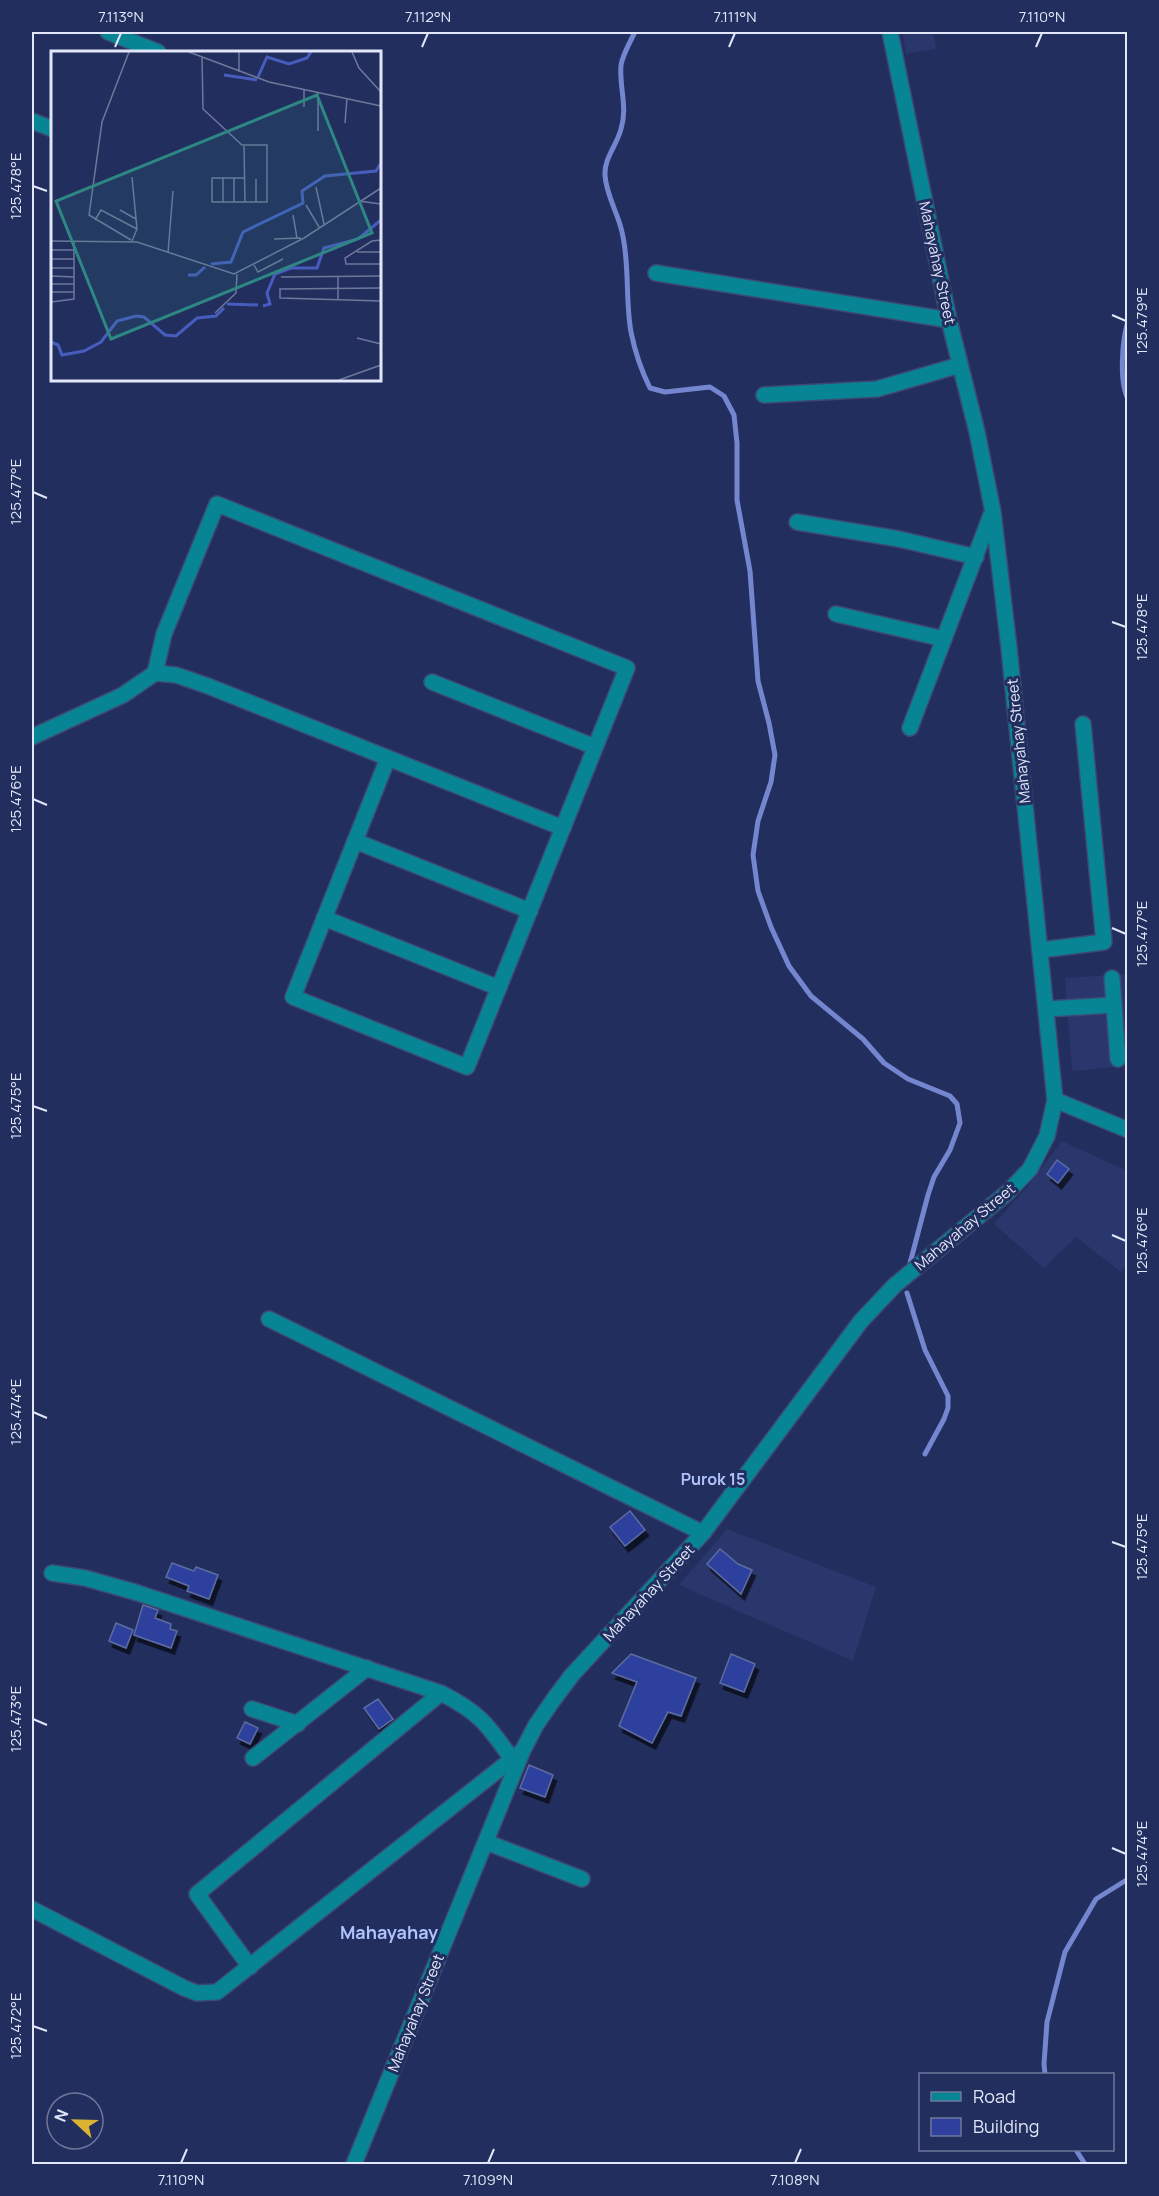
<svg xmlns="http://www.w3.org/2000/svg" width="1159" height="2196" viewBox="0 0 1159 2196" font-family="Manrope,sans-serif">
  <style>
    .built { fill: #2a376c }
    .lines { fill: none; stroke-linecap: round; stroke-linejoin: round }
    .stream { stroke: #7586d0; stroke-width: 5 }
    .building { fill: #2e3f9d; stroke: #5c6ca1; stroke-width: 1.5; filter: url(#shadow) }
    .minor-casing { stroke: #3d4873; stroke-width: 18 }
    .minor { stroke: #088595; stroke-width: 15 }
    .ticks { fill: none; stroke: #e1e7f9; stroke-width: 2 }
    .labels { text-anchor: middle; stroke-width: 6; stroke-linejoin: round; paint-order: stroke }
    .street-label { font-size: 15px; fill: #e1e7f9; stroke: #222e5d }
    .neighbourhood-label { font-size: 16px; font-weight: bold; fill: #afc2fc; stroke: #222e5d }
    .quarter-label { font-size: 18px; font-weight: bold; fill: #afc2fc; stroke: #222e5d }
    .inset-river { fill: none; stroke: #475dbe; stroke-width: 3 }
    .inset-road { fill: none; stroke: #6e789b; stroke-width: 1.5 }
    .view { fill: #2e8783; fill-opacity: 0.15; stroke: #2e8783; stroke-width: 3 }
    .inset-edge { fill: none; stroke: #e1e7f9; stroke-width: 3 }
    .neatline { fill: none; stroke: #e1e7f9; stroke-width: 2 }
    .ticks-label { font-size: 15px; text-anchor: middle; fill: #e1e7f9 }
  </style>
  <defs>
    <filter id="shadow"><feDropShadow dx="3.5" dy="6" stdDeviation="0" flood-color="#0009"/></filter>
  </defs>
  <rect width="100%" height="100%" fill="#222e5d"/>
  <g class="built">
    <path d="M902,32H933L936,49L906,54Z"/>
    <path d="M1127,974V1066L1072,1071L1065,978Z"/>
    <path d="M1062,1141L1127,1171V1265L1121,1272L1076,1237L1044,1268L994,1224L1028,1186Z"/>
    <path d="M727,1529L876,1587L853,1661L679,1585Z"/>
  </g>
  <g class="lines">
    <g class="stream">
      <path d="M635,32C630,42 623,54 621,65C619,87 628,107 621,129C617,145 604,158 605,175C606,195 618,213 622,232C630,265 625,299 631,332C635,352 641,370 650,388L665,392L710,387L724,396L734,415L737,443V500L750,571L758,681L769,723L775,755L771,782L758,821L753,855L758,891L771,927L789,966L811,996L863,1039L884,1063L908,1079L950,1096L957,1104L960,1123L950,1150L934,1177L928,1195L909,1267"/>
      <path d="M1127,32H1128"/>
      <path d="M1128,321C1122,341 1119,381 1128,399"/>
      <path d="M907,1293L925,1350L948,1396V1408L944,1419L925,1454"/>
      <path d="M1045,2074L1044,2064L1047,2022L1065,1952L1096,1899L1128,1879"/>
      <path d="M1076,2150L1085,2164"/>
    </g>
  </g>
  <g class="building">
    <path d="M1057,1160L1069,1169L1058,1183L1047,1174Z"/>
    <path d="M630,1511L645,1530L625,1546L610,1527Z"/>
    <path d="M720,1549L738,1564L752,1570L741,1594L707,1564Z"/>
    <path d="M172,1563L194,1571L196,1567L218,1575L209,1599L187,1591L189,1586L166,1577Z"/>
    <path d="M143,1605L158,1610L155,1618L171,1624L170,1629L177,1631L171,1648L134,1635Z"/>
    <path d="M116,1623L133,1630L126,1648L109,1641Z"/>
    <path d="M631,1654L696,1678L681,1716L668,1712L652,1743L619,1726L637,1682L612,1673Z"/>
    <path d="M731,1654L755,1664L744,1692L720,1683Z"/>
    <path d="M378,1699L393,1719L379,1729L364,1708Z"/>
    <path d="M245,1722L258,1728L250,1744L237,1738Z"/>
    <path d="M529,1765L553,1775L545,1797L520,1788Z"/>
  </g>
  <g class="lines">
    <defs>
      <g id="minor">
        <path d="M108,32L158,52"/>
        <path d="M32,121L50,128"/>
        <path d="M656,273L949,320"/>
        <path d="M764,395L877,389L960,365"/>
        <path d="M797,522L899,539L976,557"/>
        <path d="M836,614L944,639"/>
        <path d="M155,673L164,634L217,504L627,668L467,1067L293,997L388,758"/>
        <path d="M432,682L595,747"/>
        <path d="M910,728L991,515"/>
        <path d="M32,737L123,695L155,673L176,675L208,686L563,828"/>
        <path d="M355,841L530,911"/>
        <path d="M324,918L499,988"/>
        <path d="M1041,950L1104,942L1083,724"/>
        <path d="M1112,978L1118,1059"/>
        <path d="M1047,1009L1114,1005"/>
        <path d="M1055,1100L1128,1130"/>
        <path d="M269,1319L703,1533"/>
        <path d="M52,1573L85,1578L138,1593L441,1693C480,1713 487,1724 512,1759"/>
        <path d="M252,1709L298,1724"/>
        <path d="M253,1758L367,1668"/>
        <path d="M486,1842L582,1879"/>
        <path d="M32,1909L184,1988L197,1993L217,1992L521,1752"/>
        <path d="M250,1967L197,1894L441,1693"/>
        <path d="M354,2164L523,1750L536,1725L554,1699L572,1675L703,1533L861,1321L895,1285L1007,1193L1030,1169L1047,1136L1055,1100L1009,648L993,512L977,432L949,320L890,32"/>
      </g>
    </defs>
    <use href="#minor" class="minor-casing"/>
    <use href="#minor" class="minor"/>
  </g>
  <path class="ticks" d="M115,47L121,33M422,47L428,33M729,47L735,33M1036,47L1042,33M33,186L47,191M1112,315L1126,321M33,492L47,498M1112,622L1126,627M33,799L47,805M1112,928L1126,934M33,1106L47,1111M1112,1235L1126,1241M33,1412L47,1418M1112,1542L1126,1547M33,1719L47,1725M1112,1848L1126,1854M33,2026L47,2031M181,2163L187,2149M488,2163L494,2149M795,2163L801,2149"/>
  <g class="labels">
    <g class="street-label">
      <text transform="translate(937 263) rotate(78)" y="5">Mahayahay Street</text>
      <text transform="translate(1019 741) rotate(-96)" y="5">Mahayahay Street</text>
      <text transform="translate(965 1227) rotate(-40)" y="5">Mahayahay Street</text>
      <text transform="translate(649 1593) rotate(-47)" y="5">Mahayahay Street</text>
      <text transform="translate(416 2013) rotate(-68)" y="5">Mahayahay Street</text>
    </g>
    <g class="neighbourhood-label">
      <text x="713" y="1485">Purok 15</text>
    </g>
    <g class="quarter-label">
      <text x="389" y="1939">Mahayahay</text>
    </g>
  </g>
  <g transform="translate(51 51)">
    <rect width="330" height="330" fill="#222e5d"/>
    <path class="inset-river" d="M173,24L206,29M207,26L216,6L238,13L256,7L260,1M160,213L180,211L192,181L252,152L251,140L274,125L325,120L330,112M137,224H145L154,216M176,253L207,254M212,255L219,253L216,242L224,223L240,217H266L273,197L307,188L330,169M0,291L7,294L11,304L33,300L50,291L66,270L85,265L93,266L114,284L125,285L146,267L165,265L173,257"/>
    <path class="inset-road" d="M78,1L51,71L38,164L80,189M138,1L218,31L330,55M188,1V21M301,1L308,17L330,41M151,6L152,58L191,94H216V151H161V127H194M253,38V56M294,72L296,47M267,80V41M193,95L194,151M172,127V151M183,127V151M205,128V151M265,136L273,173M307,150L330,153M255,154L268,176M69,159L85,168M242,164L246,187M44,169L50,159L86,178M223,188L250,187M330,189L321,190L294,207L295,213H330M0,190L86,191L183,223L253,187L330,137M81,190L86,178L81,126M0,199H23M306,201H330M117,202L122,140M0,208H23M203,214L207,221L232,208M0,217H23M0,225L23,226M230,226L330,225M0,233H23M330,237L229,238V247L330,250M0,241H23M287,249V225M0,251L23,248V190M164,262L185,242L186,223M306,287L330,293M288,329L330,314"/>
    <path class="view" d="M266,44L321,182L60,288L5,150Z"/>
    <rect width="330" height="330" class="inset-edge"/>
  </g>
  <rect width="1159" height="2196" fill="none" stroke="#222e5d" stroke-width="66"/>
  <rect x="919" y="2073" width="195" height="78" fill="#222e5d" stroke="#6e789b" stroke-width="1.5"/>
  <rect x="931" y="2092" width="30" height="9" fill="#088595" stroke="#6e789b" stroke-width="1.5"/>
  <text x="973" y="2103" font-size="18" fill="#e1e7f9">Road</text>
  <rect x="931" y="2118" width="30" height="18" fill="#2e3f9d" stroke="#6e789b" stroke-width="1.5"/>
  <text x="973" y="2133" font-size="18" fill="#e1e7f9">Building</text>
  <g transform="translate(75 2121) rotate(292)"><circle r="28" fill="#222e5d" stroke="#6e789b" stroke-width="1.5"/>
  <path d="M0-4.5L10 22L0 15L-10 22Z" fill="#dab333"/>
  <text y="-9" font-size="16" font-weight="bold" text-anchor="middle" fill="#e1e7f9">N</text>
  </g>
  <rect x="33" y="33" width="1093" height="2130" class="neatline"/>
  <g class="ticks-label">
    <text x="121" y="22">7.113°N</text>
    <text x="428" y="22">7.112°N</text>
    <text x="735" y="22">7.111°N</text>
    <text x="1042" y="22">7.110°N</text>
    <text transform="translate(16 186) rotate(-90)" y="5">125.478°E</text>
    <text transform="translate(1142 321) rotate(-90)" y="5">125.479°E</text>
    <text transform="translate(16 492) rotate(-90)" y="5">125.477°E</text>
    <text transform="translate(1142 627) rotate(-90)" y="5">125.478°E</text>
    <text transform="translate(16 799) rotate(-90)" y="5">125.476°E</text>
    <text transform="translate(1142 934) rotate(-90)" y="5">125.477°E</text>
    <text transform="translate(16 1106) rotate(-90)" y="5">125.475°E</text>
    <text transform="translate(1142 1241) rotate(-90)" y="5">125.476°E</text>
    <text transform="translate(16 1412) rotate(-90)" y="5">125.474°E</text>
    <text transform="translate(1142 1547) rotate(-90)" y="5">125.475°E</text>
    <text transform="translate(16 1719) rotate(-90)" y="5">125.473°E</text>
    <text transform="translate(1142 1854) rotate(-90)" y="5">125.474°E</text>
    <text transform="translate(16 2026) rotate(-90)" y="5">125.472°E</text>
    <text x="181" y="2185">7.110°N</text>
    <text x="488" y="2185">7.109°N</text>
    <text x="795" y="2185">7.108°N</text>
  </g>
</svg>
